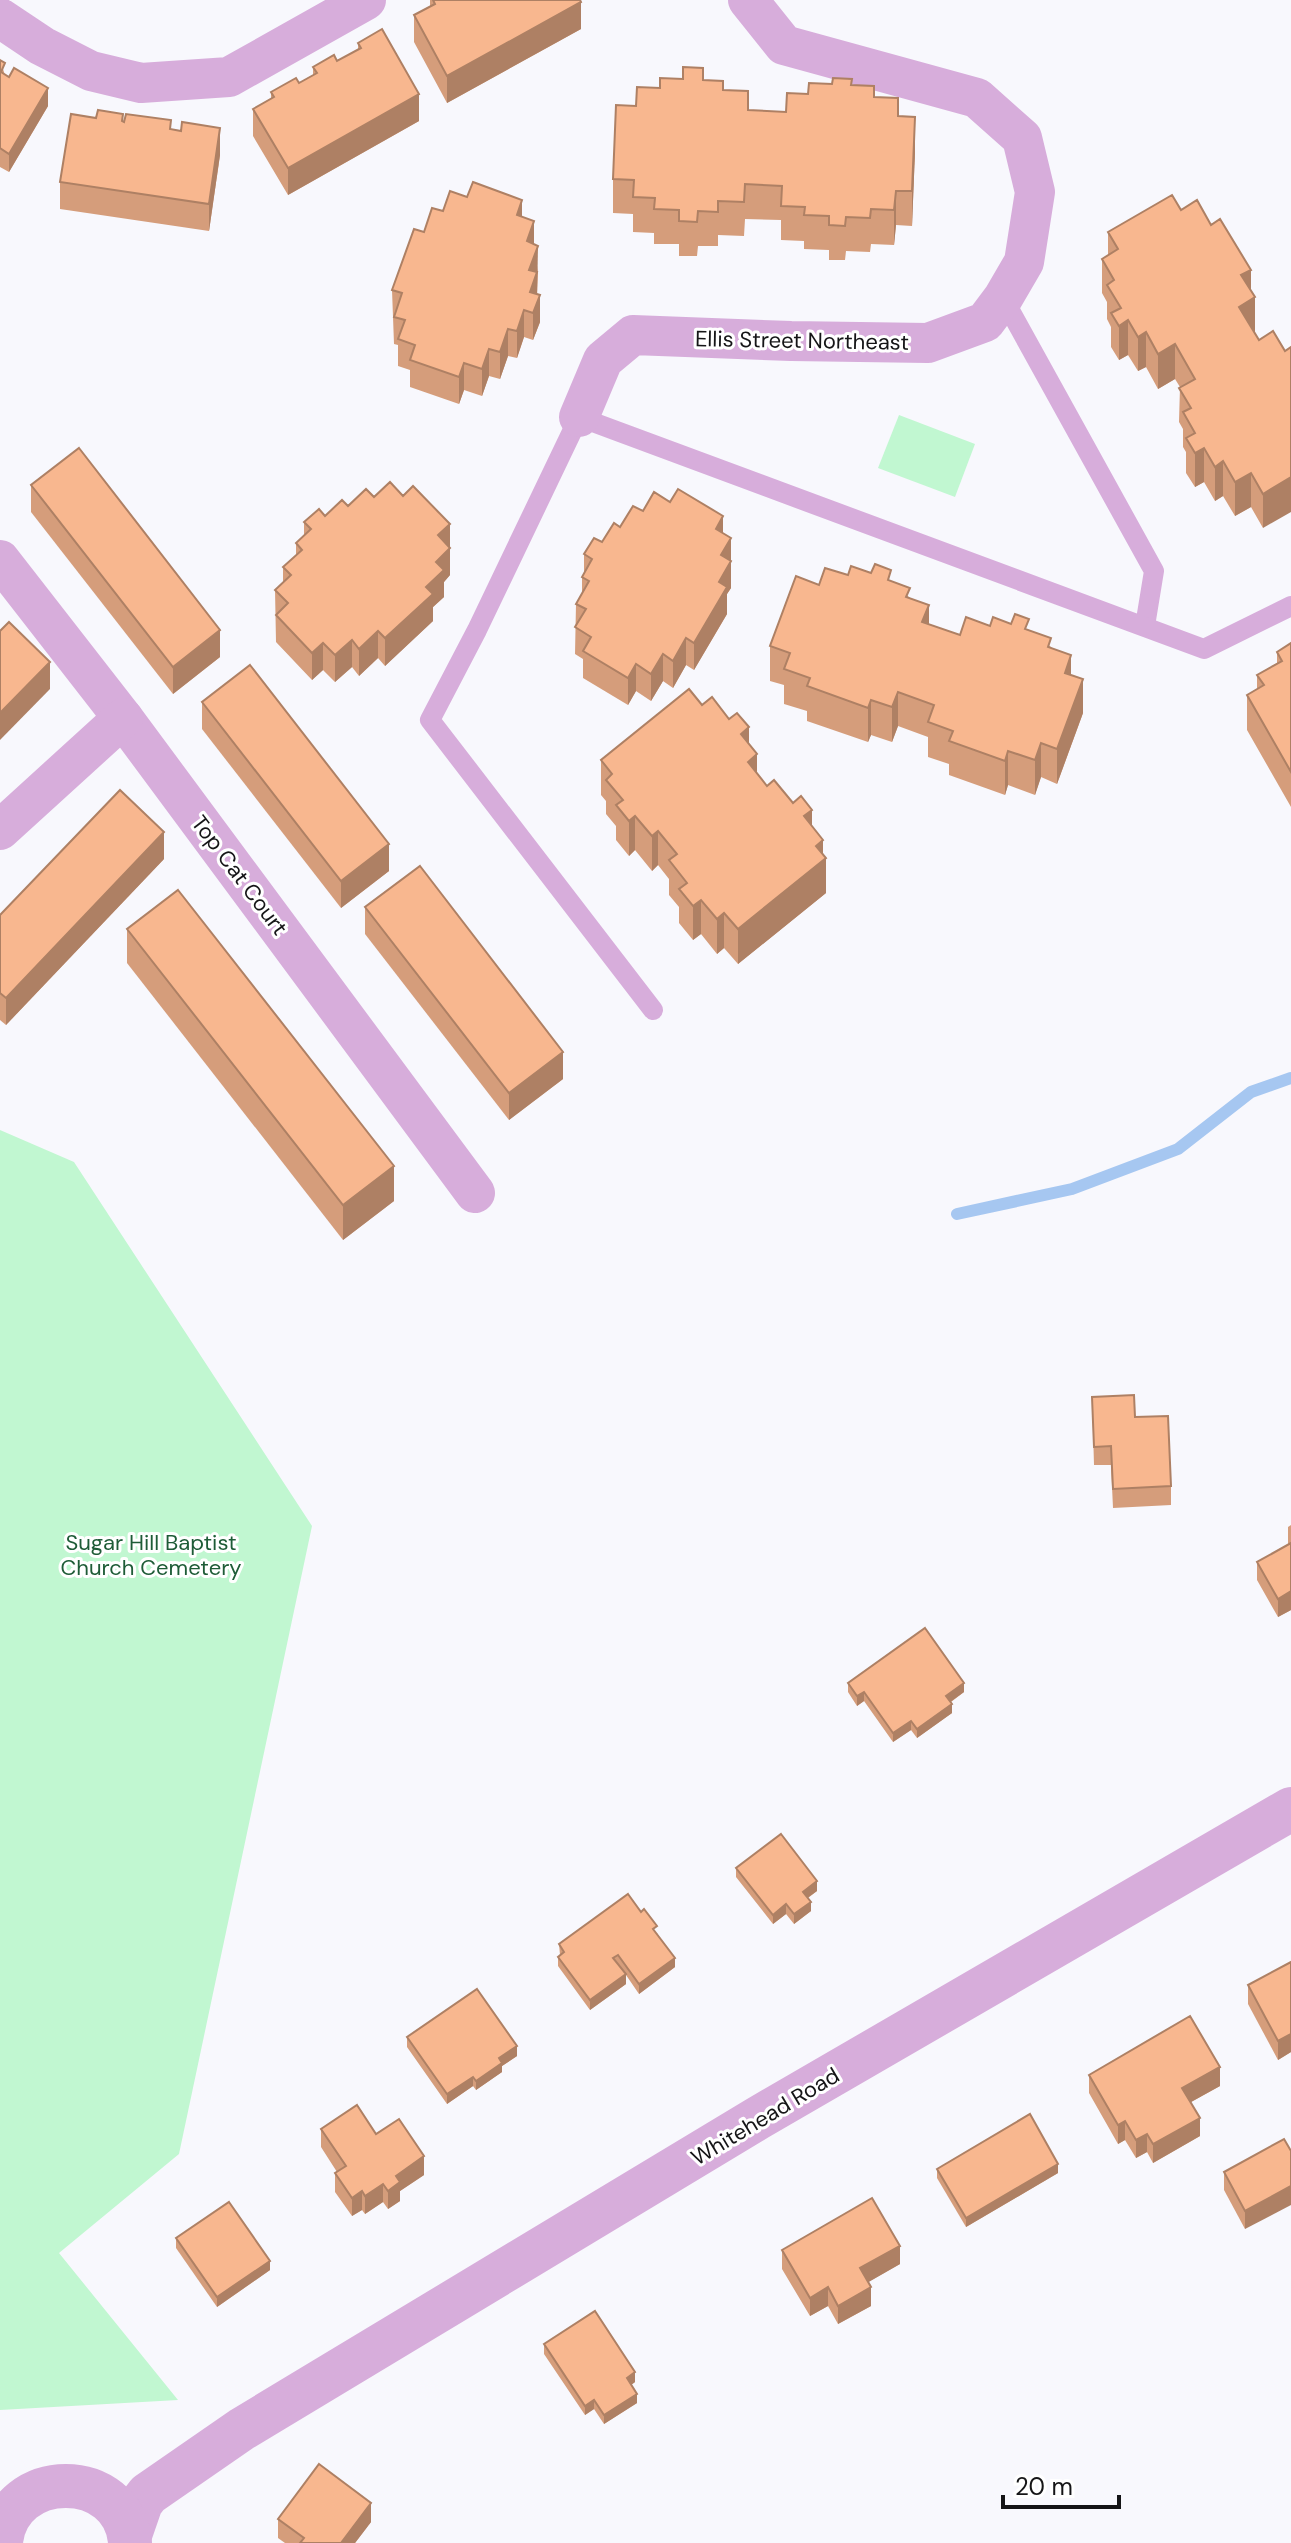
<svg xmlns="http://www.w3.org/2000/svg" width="1291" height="2543" viewBox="0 0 1291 2543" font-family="'DM Sans',sans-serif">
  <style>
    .green { fill: #c1f7d1 }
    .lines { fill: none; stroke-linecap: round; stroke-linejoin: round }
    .stream { stroke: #a6c7f1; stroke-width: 12 }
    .service { stroke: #d7addb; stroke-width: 20 }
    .minor { stroke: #d7addb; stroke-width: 40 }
    .tertiary { stroke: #d7addb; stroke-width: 44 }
    .wall { fill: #d59d7b }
    .shaded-wall { fill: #ae8064 }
    .building { fill: #f8b78f; stroke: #ae8064; stroke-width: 2 }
    .labels { text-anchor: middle; stroke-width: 6; stroke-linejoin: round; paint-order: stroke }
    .street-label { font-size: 22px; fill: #151517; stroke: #fff }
    .park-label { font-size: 22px; fill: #1e5c37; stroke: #fff }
  </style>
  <rect width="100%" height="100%" fill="#f8f8fd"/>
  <g class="green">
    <path d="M899,415L975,444L955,497L878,468Z"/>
    <path d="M0,1130L74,1162L312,1526L179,2154L59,2253L178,2400L0,2410Z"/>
  </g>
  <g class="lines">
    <path class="stream" d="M957,1214L1072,1189L1178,1149L1251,1092L1291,1078"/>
    <g class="service">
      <path d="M1003,298L1154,571L1145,626"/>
      <path d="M653,1010L430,720L477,630L579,417L1204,649L1291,606"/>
    </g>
    <g class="minor">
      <path d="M0,18L42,46L91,71L141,83L229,77L366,0"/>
      <path d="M579,417L603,360L633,335L791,341L928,343L985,322L1003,298L1024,262L1035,192L1022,138L977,98L784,45L748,0"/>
      <path d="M0,560L123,718L475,1193"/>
      <path d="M0,830L123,718"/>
    </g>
    <g class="tertiary">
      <path d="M130,2535L141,2503L148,2494L242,2429L758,2118L1291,1809"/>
      <path d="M1,2543C7,2467 125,2467 130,2543"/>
    </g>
  </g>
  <g class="wall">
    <path d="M430,0H580L581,29L447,103L414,42V15L430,6Z"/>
    <path d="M358,43L419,121L288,195L253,136V109L271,98V92L299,83L313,75V67L337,61L358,50Z"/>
    <path d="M0,60L5,75L48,106L9,172L0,167Z"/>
    <path d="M683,79L703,80L723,90L748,110L786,112L808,94L852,85L874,97L898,116L915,151L912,226L896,225L894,245L871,244L870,252L846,251L845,260H829V250L804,249V241L781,240V220L745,219L744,236L718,235V246H698L697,256H679V244H654V233L633,232V214L613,213V179L636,106L660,88Z"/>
    <path d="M123,122L171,129L220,155L209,231L60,209V182Z"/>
    <path d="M1181,210L1251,291L1254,332L1259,340L1273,331L1263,528L1251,507L1235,516L1223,496L1215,501L1204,482L1195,487L1186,473V452L1183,447V429L1179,422L1180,387L1175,379L1158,389L1146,367L1138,371L1128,355L1119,360L1111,347V327L1107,319V302L1102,293V259L1108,255V232Z"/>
    <path d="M443,211L522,217L534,244L538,273L537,294L540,322L533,340L524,337L517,358L508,356L500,379L489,376L482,396L464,390L459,404L410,387V370L398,366V345L394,344L392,290Z"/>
    <path d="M31,485L220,657L173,694L31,512Z"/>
    <path d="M374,497L450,547V575L444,582V597L433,607V621L385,666L378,658L359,676L352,667L335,682L323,670L312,680L276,642L275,590L283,582V567L296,555V543L304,535V522L325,516L348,506Z"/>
    <path d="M643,511L723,534L731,538V588L727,594V614L694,670L686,665L673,688L663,681L651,701L636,691L628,705L583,678V659L575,654L576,604L582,594V577L584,573V554Z"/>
    <path d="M848,575L891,581L910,598L929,624L960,635L990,626L1029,630L1051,647L1071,675L1083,713L1057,784L1041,777L1035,795L1008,785L1005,795L949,775V764L928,757V737L898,726L892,742L871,735L868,742L807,721V711L784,704V685L770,681V646L819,585Z"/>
    <path d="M1291,643V807L1247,730V695L1257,689V675L1277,663V652Z"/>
    <path d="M202,702L389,871L341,908L202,729Z"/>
    <path d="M702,705L749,744L757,774L767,786L812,827L823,855L826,893L738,964L724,948L717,954L701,934L693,940L679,923V907L669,895V879L658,865L652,871L635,850L629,856L616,840V826L606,814V801L601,795V760Z"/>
    <path d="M164,859L6,1025L0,1020V915Z"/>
    <path d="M365,907L563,1079L509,1120L365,934Z"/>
    <path d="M127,929L394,1201L343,1240L127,963Z"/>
    <path d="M1092,1397L1135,1417L1171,1486V1505L1113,1508L1111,1465H1094Z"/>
    <path d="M1291,1525V1610L1278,1617L1257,1580V1562L1288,1544V1527Z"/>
    <path d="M848,1683L964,1692L951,1702L952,1713L917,1738L911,1730L893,1742L864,1701L857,1706L848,1692Z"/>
    <path d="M736,1868L817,1891L808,1898L811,1911L794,1924L786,1914L773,1924L736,1877Z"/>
    <path d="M657,1933L675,1967L639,1994L626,1975V1984L590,2010L558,1966V1957L560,1955L559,1944Z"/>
    <path d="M1291,1962V2052L1278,2060L1248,2004V1985Z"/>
    <path d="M407,2037L517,2056L502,2066V2072L476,2090L473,2086L447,2104L407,2047Z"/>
    <path d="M1089,2075L1220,2086L1191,2102L1200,2136L1153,2163L1147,2152L1136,2158L1125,2140L1118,2144L1089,2093Z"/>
    <path d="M321,2129L376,2134L424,2175L400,2191V2201L388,2209L383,2202L365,2214L362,2210L352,2216L335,2192V2173L337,2172L321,2147Z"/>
    <path d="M1284,2139L1245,2229L1224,2190V2172Z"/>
    <path d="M937,2169L1058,2173L966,2227L937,2178Z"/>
    <path d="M176,2238L270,2270L217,2307L176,2248Z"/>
    <path d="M782,2250L900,2264L868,2282L871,2306L838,2324L828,2306L810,2316L782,2269Z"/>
    <path d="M544,2344L635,2382L631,2385L637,2403L604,2424L594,2409L585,2415L544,2354Z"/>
    <path d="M278,2519L371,2522L355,2543H285L278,2538Z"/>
  </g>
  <g class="shaded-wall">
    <path d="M581,2V29L447,103V76Z"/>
    <path d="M48,88V106L9,172V154Z"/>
    <path d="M419,94V121L288,195V168Z"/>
    <path d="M915,117V151L912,226V191Z"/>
    <path d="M220,128V155L209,231V204Z"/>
    <path d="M896,191V225L894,245V210Z"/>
    <path d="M522,200V227L517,215Z"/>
    <path d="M534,221V248L527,241Z"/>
    <path d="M538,246L537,299L532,313L529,270Z"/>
    <path d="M1251,270V300L1255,297V332L1239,341V307L1241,275Z"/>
    <path d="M540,295V322L533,340V313Z"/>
    <path d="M524,310V337L517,358V331Z"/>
    <path d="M1128,320V355L1119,360V326Z"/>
    <path d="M508,329V356L500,379V352Z"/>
    <path d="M1146,332V367L1138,371V337Z"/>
    <path d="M1175,344V379L1158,389V354Z"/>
    <path d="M489,349V376L482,396V369Z"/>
    <path d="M464,363V390L459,404V377Z"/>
    <path d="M1204,448V482L1195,487V453Z"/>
    <path d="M1223,461V496L1215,501V467Z"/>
    <path d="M1251,473V507L1235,516V482Z"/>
    <path d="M1291,477V512L1263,528V494Z"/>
    <path d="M723,516V543L716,529Z"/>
    <path d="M450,524V575L444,582V597L433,607V621L385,666V638L426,587L438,535Z"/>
    <path d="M731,538V588L727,594V614L694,670V643L719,582L721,555Z"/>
    <path d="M929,605V639L922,622Z"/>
    <path d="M220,630V657L173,694V667Z"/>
    <path d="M378,631V658L359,676V649Z"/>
    <path d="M686,638V665L673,688V661Z"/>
    <path d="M352,640V667L335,682V655Z"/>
    <path d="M323,643V670L312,680V653Z"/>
    <path d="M663,654V681L651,701V674Z"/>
    <path d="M1071,655V689L1065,673Z"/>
    <path d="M50,662V689L0,740V713Z"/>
    <path d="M636,664V691L628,705V678Z"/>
    <path d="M1083,679V713L1057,784V749Z"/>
    <path d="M898,692V726L892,742V707Z"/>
    <path d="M871,700V735L868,742V708Z"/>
    <path d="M749,727V760L757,754V788L748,796L741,734Z"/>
    <path d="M1041,743V777L1035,795V760Z"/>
    <path d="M1008,751V785L1005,795V761Z"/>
    <path d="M812,810V844L804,816Z"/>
    <path d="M635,816V850L629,856V821Z"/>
    <path d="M658,831V865L652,871V836Z"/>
    <path d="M164,832V859L6,1025V998Z"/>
    <path d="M823,840V861L826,858V893L738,964V929Z"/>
    <path d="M389,844V871L341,908V881Z"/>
    <path d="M701,900V934L693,940V906Z"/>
    <path d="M724,913V948L717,954V919Z"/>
    <path d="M563,1052V1079L509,1120V1093Z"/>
    <path d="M394,1166V1201L343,1240V1205Z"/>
    <path d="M1291,1591V1610L1278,1617V1599Z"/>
    <path d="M964,1683V1692L946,1705V1696Z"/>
    <path d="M864,1692V1701L857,1706V1696Z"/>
    <path d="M952,1704V1713L917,1738V1729Z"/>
    <path d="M911,1721V1730L893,1742V1733Z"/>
    <path d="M817,1881V1891L803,1901V1892Z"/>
    <path d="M811,1902V1911L794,1924V1914Z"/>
    <path d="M786,1904V1914L773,1924V1915Z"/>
    <path d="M675,1958V1967L639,1994V1984Z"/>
    <path d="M626,1974V1984L590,2010V2000Z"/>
    <path d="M1291,2034V2052L1278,2060V2041Z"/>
    <path d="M517,2046V2056L502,2066V2072L476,2090V2081L499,2058Z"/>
    <path d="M1220,2067V2086L1182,2107V2088Z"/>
    <path d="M473,2077V2086L447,2104V2094Z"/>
    <path d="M1200,2118V2136L1153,2163V2144Z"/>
    <path d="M1125,2121V2140L1118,2144V2125Z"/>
    <path d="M1147,2134V2152L1136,2158V2140Z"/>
    <path d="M424,2156V2175L400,2191V2201L388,2209V2191L396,2176Z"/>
    <path d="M1058,2164V2173L966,2227V2218Z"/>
    <path d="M383,2184V2202L365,2214V2196Z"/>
    <path d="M1291,2186V2205L1245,2229V2211Z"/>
    <path d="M362,2191V2210L352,2216V2198Z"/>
    <path d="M900,2246V2264L860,2287V2268Z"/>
    <path d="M270,2261V2270L217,2307V2297Z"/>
    <path d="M828,2287V2306L810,2316V2298Z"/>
    <path d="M871,2287V2306L838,2324V2306Z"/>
    <path d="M635,2372V2382L627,2388V2378Z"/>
    <path d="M637,2394V2403L604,2424V2415Z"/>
    <path d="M594,2400V2409L585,2415V2406Z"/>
    <path d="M371,2503V2522L355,2543H341Z"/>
  </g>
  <g class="building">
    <path d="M433,0H580L581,2L447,76L414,15L435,4Z"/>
    <path d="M382,29L419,94L288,168L253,109L274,97L271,92L296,78L299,83L317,73L313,67L334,55L337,61L361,48L358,43Z"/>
    <path d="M0,60L5,63L1,72L9,77L14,68L48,88L9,154L0,148Z"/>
    <path d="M683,67L703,68V80L723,81V90L748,91V110L786,112L787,93L808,94L809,83L832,84L833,78L852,79L851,85L874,86V97L898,98V116L915,117L912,191H896L894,210L871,209L870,218L846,217L845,226L829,225V216L804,215L805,207L781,206L782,186L745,184L744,202L718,201V212L698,211L697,222L679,221V210L654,209L655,198L633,197L634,180L613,179L616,105L636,106L637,87L660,88V78L683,79Z"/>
    <path d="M98,110L123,114L122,121L124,122L126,114L171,120L170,129L181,131L182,122L220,128L209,204L60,182L71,114L96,118Z"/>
    <path d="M473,182L522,200L517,215L534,221L527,241L538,246L529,270L537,272L530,292L540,295L533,313L524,310L517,331L508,329L500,352L489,349L482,369L464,363L459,377L410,360L415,345L398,339L405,320L394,317L402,293L392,290L414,229L424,232L432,208L443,211L450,191L467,197Z"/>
    <path d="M1172,195L1181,210L1197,200L1211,225L1220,219L1251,270L1241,275L1255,297L1239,307L1259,340L1273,331L1285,351L1291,347V477L1263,494L1251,473L1235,482L1223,461L1215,467L1204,448L1195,453L1186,438L1195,433L1183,412L1191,408L1179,388L1195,379L1175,344L1158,354L1146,332L1138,337L1128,320L1119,326L1111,313L1121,308L1107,285L1114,280L1102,259L1118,249L1108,232Z"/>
    <path d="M79,448L220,630L173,667L31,485Z"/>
    <path d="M390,482L403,496L413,486L450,524L438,535L450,548L436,562L444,570L426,587L433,594L385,638L378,631L359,649L352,640L335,655L323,643L312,653L276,615L288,603L275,590L291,575L283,567L302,550L296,543L311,529L304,522L319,509L325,516L342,500L348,506L366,489L374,497Z"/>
    <path d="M678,489L723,516L716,529L731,538L721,555L731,561L719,582L727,587L694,643L686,638L673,661L663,654L651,674L636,664L628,678L583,651L591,637L575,627L586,609L576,604L589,581L582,577L592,559L584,554L594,538L602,542L614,523L620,527L633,506L643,511L654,492L670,502Z"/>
    <path d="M875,564L891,570L888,580L910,588L906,597L929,605L922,622L960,635L966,617L990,626L993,617L1011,624L1015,614L1029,619L1025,629L1051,638L1048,647L1071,655L1065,673L1083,679L1057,749L1041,743L1035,760L1008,751L1005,761L949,741L953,731L928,722L934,705L898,692L892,707L871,700L868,708L807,686L810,678L784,669L790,653L770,646L796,576L819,585L825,568L848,575L851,566L871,573Z"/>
    <path d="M9,622L50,662L0,713V631Z"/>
    <path d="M1291,643V772L1247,695L1264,685L1257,675L1282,661L1277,652Z"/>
    <path d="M250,665L389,844L341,881L202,702Z"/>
    <path d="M689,689L702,705L712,697L729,719L737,713L749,727L741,734L757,754L748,762L767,786L774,780L793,803L801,796L812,810L804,816L823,840L816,846L826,858L738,929L724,913L717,919L701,900L693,906L679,889L687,883L669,860L677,854L658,831L652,836L635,816L629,821L616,805L623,800L606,780L612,774L601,760Z"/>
    <path d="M120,790L164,832L6,998L0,993V915Z"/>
    <path d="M420,866L563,1052L509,1093L365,907Z"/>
    <path d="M178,890L394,1166L343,1205L127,929Z"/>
    <path d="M1134,1395L1135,1417L1168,1416L1171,1486L1113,1489L1111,1446L1094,1447L1092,1397Z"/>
    <path d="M1291,1543V1591L1278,1599L1257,1562Z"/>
    <path d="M925,1628L964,1683L946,1696L952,1704L917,1729L911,1721L893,1733L864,1692L857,1696L848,1683Z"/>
    <path d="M781,1834L817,1881L803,1892L811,1902L794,1914L786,1904L773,1915L736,1868Z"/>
    <path d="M628,1894L641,1912L644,1909L657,1926L653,1929L675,1958L639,1984L618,1955L613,1958L626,1974L590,2000L558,1957L564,1952L559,1944Z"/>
    <path d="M1291,1962V2034L1278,2041L1248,1985Z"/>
    <path d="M477,1989L517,2046L499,2058L502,2063L476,2081L473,2077L447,2094L407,2037Z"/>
    <path d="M1190,2016L1220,2067L1182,2088L1200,2118L1153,2144L1147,2134L1136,2140L1125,2121L1118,2125L1089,2075Z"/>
    <path d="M357,2105L376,2134L399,2119L424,2156L396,2176L400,2182L388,2191L383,2184L365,2196L362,2191L352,2198L335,2173L346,2166L321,2129Z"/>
    <path d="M1030,2114L1058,2164L966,2218L937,2169Z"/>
    <path d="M1284,2139L1291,2151V2186L1245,2211L1224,2172Z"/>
    <path d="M872,2198L900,2246L860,2268L871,2287L838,2306L828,2287L810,2298L782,2250Z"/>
    <path d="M229,2202L270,2261L217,2297L176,2238Z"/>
    <path d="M595,2311L635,2372L627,2378L637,2394L604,2415L594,2400L585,2406L544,2344Z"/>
    <path d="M319,2464L371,2503L341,2543H300L304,2538L278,2519Z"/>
  </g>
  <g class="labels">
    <g class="street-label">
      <text transform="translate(802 340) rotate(1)" y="8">Ellis Street Northeast</text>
      <text transform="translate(240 875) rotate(53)" y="8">Top Cat Court</text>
      <text transform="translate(765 2116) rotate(-31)" y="8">Whitehead Road</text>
    </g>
    <g class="park-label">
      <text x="151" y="1550">Sugar Hill Baptist<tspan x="151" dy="25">Church Cemetery</tspan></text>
    </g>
  </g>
  <path d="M1003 2495v12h116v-12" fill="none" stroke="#151517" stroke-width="4"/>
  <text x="1015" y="2495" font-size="24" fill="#151517" stroke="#ffffff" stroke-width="6" paint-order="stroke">20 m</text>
</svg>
